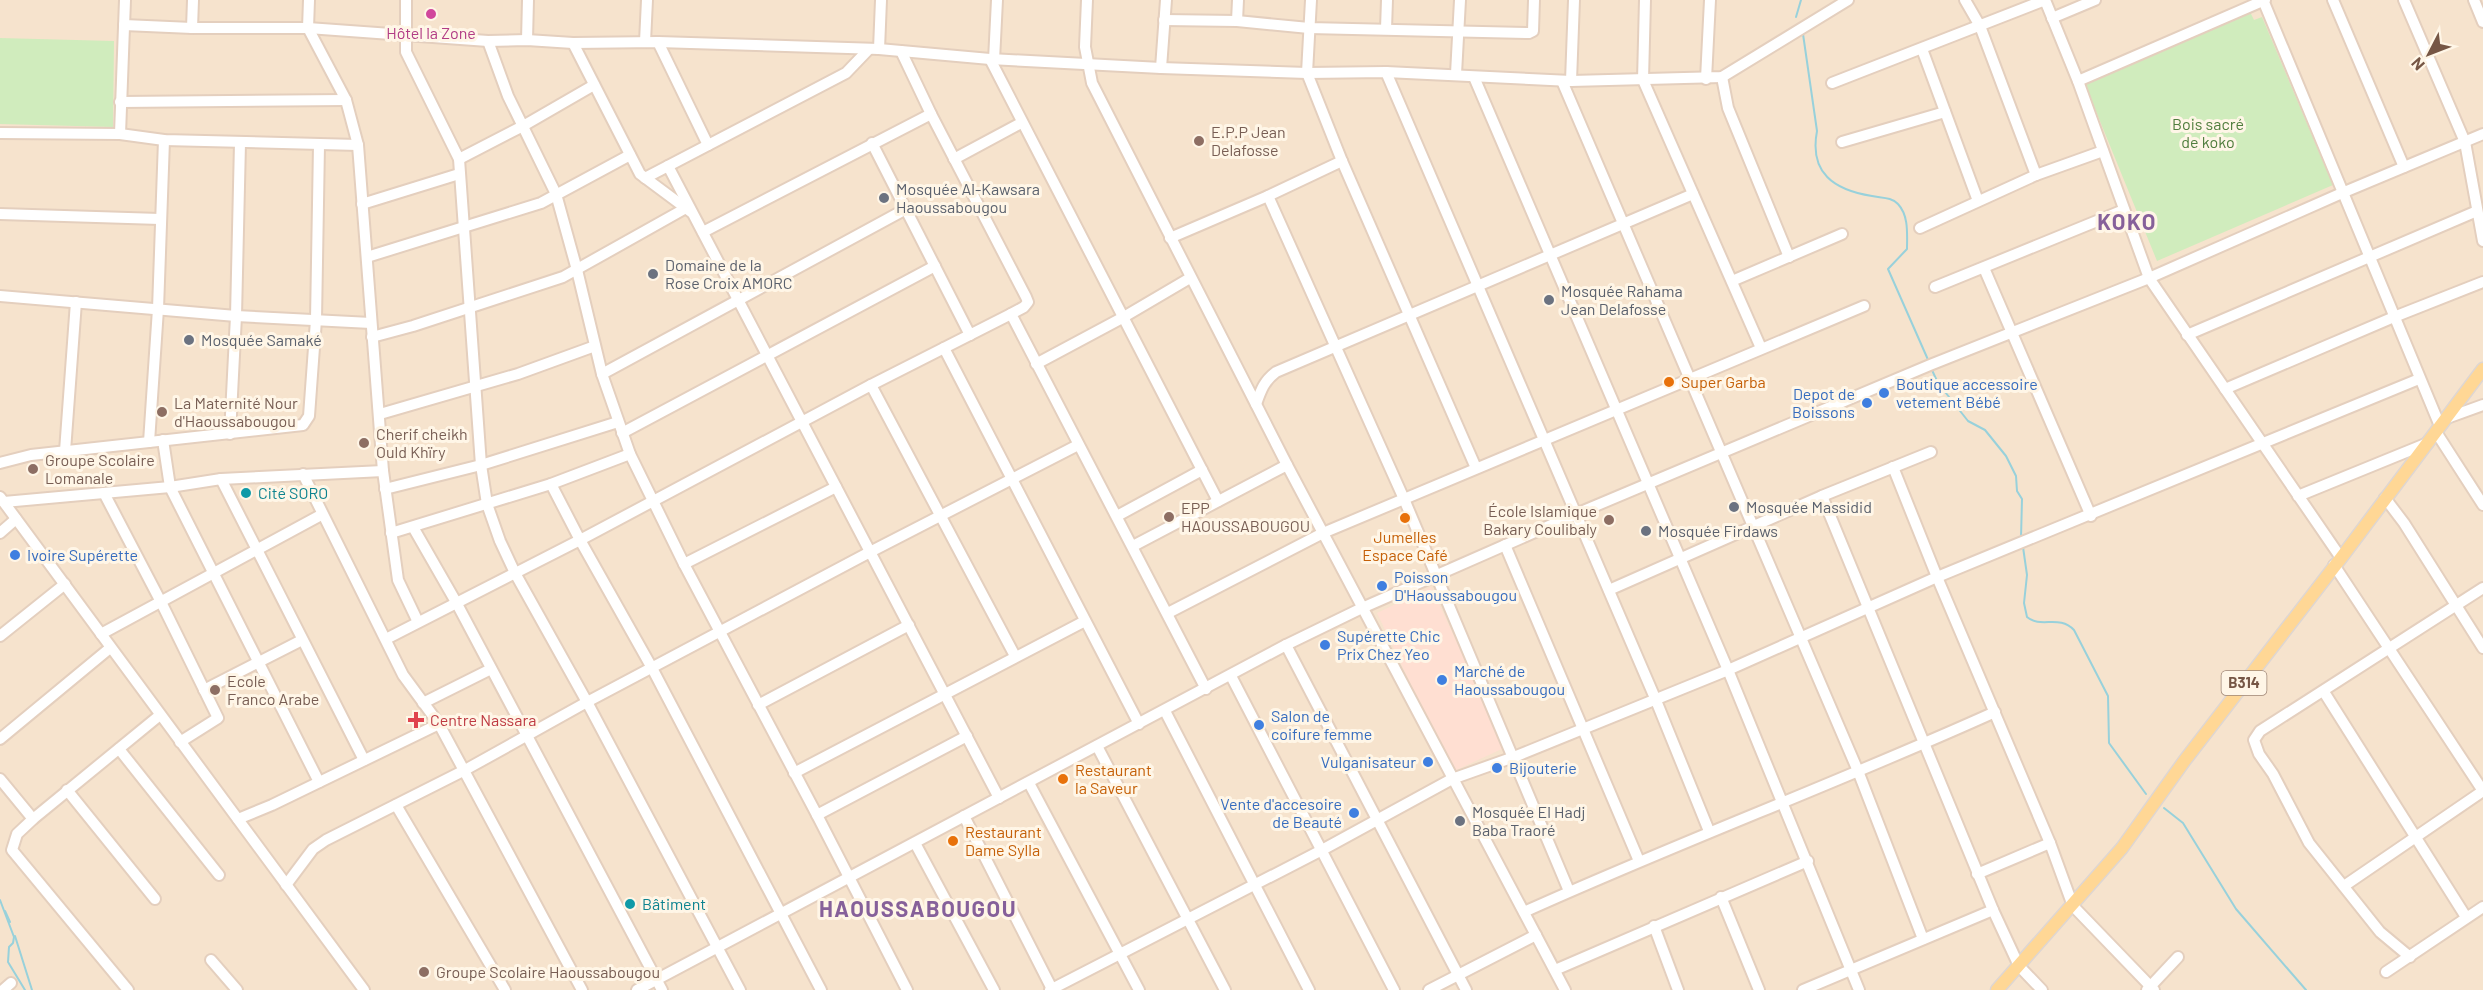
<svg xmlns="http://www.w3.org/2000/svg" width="2483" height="990" viewBox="0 0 2483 990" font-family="Barlow,sans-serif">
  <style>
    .residential { fill: #f6e3cd }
    .commercial { fill: #ffdfd2 }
    .green { fill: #d0ecbd }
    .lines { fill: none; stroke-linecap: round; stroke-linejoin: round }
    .stream { stroke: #98d1db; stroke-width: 2 }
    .minor-casing { stroke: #e4cfbe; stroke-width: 14 }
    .major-casing { stroke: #ded6d2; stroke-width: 15 }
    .minor { stroke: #fff; stroke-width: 10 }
    .major { stroke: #ffd795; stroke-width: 12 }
    .hotel-dot { fill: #d1479c; stroke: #fff6e7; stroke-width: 2 }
    .education-dot { fill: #8d6e63; stroke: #fff6e7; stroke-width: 2 }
    .worship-dot { fill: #6b7280; stroke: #fff6e7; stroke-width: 2 }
    .food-dot { fill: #e8710a; stroke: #fff6e7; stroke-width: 2 }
    .shop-dot { fill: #3f7fe0; stroke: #fff6e7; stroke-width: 2 }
    .culture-dot { fill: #0f9aa8; stroke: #fff6e7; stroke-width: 2 }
    .health-dot { fill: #e0444e; stroke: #fff6e7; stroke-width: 2 }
    .labels { text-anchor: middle; stroke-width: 6; stroke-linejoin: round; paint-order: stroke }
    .shield { fill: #fff6e7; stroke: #9f8676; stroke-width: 1.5 }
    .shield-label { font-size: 15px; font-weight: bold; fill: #765645 }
    .hotel-label { font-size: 16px; fill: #b23c85; stroke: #fff6e7 }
    .park-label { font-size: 16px; fill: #4f7d3c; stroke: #fff6e7 }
    .education-label { font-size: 16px; fill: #785e54; stroke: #fff6e7; text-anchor: start }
    .worship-label { font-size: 16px; fill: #5b616d; stroke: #fff6e7; text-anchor: start }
    .food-label { font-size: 16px; fill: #c56008; stroke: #fff6e7; text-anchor: start }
    .shop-label { font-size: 16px; fill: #366cbe; stroke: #fff6e7; text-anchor: start }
    .culture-label { font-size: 16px; fill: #0d838f; stroke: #fff6e7; text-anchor: start }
    .health-label { font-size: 16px; fill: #be3a42; stroke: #fff6e7; text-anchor: start }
    .district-label { font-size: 22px; font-weight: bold; letter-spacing: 1.5px; fill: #86609a; stroke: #fff6e7 }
  </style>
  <rect width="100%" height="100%" fill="#fef2df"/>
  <rect class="residential" x="0" y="0" width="2483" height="990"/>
  <path class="commercial" d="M1431,587L1506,747L1452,772L1377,613Z"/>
  <g class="green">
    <path d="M2250,12L2254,20L2262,17L2333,185L2157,261L2084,82Z"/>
    <path d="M0,38L114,41L113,127L0,124Z"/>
  </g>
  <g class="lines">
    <g class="stream">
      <path d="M1796,17L1801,0"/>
      <path d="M1803,34L1817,131C1809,173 1834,190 1872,196C1880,198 1892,197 1898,204C1909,216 1907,234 1907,249L1888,269L1929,362"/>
      <path d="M1931,368L1938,383L1968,421L1985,430L2006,456L2016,476L2017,491L2022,499L2021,538"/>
      <path d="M2023,547L2027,575L2024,603L2027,617C2041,629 2059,614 2074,630L2108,696L2109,743L2146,794"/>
      <path d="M2164,808L2183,823L2236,909L2306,990"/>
      <path d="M0,900L14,937L13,943L9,947L8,962L25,990"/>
      <path d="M5,911L10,922"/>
      <path d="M15,936L32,990"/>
    </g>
    <defs>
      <g id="minor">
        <path d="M309,0L308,28L346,100L358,145L383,471L398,580L418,622"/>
        <path d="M406,0V52L459,159L481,465L487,504L500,541L515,573L587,702L740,990"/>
        <path d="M1087,0L1085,47L1092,83L1287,465L1565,990"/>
        <path d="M1311,0L1307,73L1342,161L1476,468"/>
        <path d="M1645,0L1643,80L1761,348"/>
        <path d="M1965,0L1980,26L2036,175"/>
        <path d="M2045,0L2078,81L2149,278L2341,558"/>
        <path d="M2263,0L2440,426"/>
        <path d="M2333,0L2404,167"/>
        <path d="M2404,0L2465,142L2483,241"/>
        <path d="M2474,0L2483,22"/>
        <path d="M2052,18L2095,0"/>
        <path d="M1164,20L1237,21L1309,28L1529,33L1533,31L1534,0"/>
        <path d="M1237,21L1238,0"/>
        <path d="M124,25L192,28H308L488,41L527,40L573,43L658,42L879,49L990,59L1161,68L1307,73L1386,72L1571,81L1722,77L1848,0"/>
        <path d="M192,28L193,0"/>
        <path d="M1386,29L1387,0"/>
        <path d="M527,40L528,0"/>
        <path d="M488,41L508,96L556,194L577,270L602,374L630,454L684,564L817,815L907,990"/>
        <path d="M645,42L647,0"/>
        <path d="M658,42L708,145"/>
        <path d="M573,43L640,174L691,212"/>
        <path d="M879,49L881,0"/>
        <path d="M1922,49L1978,201"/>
        <path d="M901,51L931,114L1026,297L1028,302L1024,307L1011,314L1206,689"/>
        <path d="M990,59L1218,501"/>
        <path d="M994,60L997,0"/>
        <path d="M1161,68L1166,0"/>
        <path d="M1386,72L1655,698L1709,831"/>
        <path d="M1456,74L1460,0"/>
        <path d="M1474,77L1728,670L1859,990"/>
        <path d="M1722,77L1728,108L1789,257"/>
        <path d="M1706,79L1710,0"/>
        <path d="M1562,81L1858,771L1923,939"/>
        <path d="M1571,81L1574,0"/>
        <path d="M2078,81L2265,0"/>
        <path d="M1832,83L2045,0"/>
        <path d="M120,102L346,100"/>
        <path d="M0,133L120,134L164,140L358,145"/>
        <path d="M120,134L125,0"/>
        <path d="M1842,142L1945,112"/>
        <path d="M872,143L970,335"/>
        <path d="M459,159L523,126L594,85"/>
        <path d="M954,159L1021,123"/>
        <path d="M668,166L999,798"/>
        <path d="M645,178L846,73L869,49"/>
        <path d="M1268,196L1404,499L1569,891"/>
        <path d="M362,204L459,174"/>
        <path d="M0,214L160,219"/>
        <path d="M1920,228L2036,175L2103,151"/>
        <path d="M703,232L931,114"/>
        <path d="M1170,238L1268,196L1342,161"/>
        <path d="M367,257L541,203L630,155"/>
        <path d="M1984,268L2091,516"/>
        <path d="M1732,281L1842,234"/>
        <path d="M1935,287L2124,210"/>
        <path d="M0,296L236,316L371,323"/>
        <path d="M2187,335L2477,211"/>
        <path d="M372,337L413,326L563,277L686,208"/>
        <path d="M944,348L1139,724"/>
        <path d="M1036,364L1122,318L1190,278"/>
        <path d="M602,374L906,209"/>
        <path d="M871,385L1011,314"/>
        <path d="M2225,389L2394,317L2483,282"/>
        <path d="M1256,404C1261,390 1264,381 1276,372L1693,194"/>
        <path d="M380,414L518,374L595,346"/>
        <path d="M2447,418L2483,405"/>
        <path d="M2436,432L2483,505"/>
        <path d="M622,433L935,266"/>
        <path d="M230,434L236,316L240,143"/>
        <path d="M163,440L170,487L319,782"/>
        <path d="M149,442L158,309L164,140"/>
        <path d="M65,451L76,302"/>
        <path d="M0,463L31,455L303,425L309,416L316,320L319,145"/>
        <path d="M1893,467L1937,577L2050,843L2073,906L2154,990"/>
        <path d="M303,474L403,675L439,724L582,990"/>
        <path d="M221,479L364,760"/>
        <path d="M551,484L580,540L652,668L821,990"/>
        <path d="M385,489L481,465L618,422"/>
        <path d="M104,493L161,602L218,718L180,742"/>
        <path d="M1822,496L1993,910L2019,966L2042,990"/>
        <path d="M2298,496L2428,443"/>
        <path d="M0,497L364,990"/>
        <path d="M2385,498L2404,523L2483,648"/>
        <path d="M4,502L170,487L221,479L383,471"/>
        <path d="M1117,516L1202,470"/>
        <path d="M413,527L456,602L662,990"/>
        <path d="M0,533L16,519"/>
        <path d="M391,533L551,484L630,454"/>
        <path d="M1505,545L1639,861"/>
        <path d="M1133,546L1287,465"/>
        <path d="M684,564L836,487"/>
        <path d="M2334,565L2483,791"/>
        <path d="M1609,590L1822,496L1931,452"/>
        <path d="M1168,613L1323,533L1864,306"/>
        <path d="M101,634L321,515"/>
        <path d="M0,636L65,584"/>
        <path d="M386,639L580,540L871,385L1015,656"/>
        <path d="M1286,645L1466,990"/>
        <path d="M1231,676L1394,990"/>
        <path d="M204,690L302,640"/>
        <path d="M2324,692L2466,917"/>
        <path d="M423,703L491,669"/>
        <path d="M758,705L909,625"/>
        <path d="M1165,711L1309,990"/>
        <path d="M0,739L110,648"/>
        <path d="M1097,746L1225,990"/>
        <path d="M119,749L219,875"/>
        <path d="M794,773L1085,621"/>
        <path d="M0,779L33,819"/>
        <path d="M1029,783L1139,990"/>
        <path d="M67,790L155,899"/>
        <path d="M396,805L505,990"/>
        <path d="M817,815L967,736"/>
        <path d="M964,816L1052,989"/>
        <path d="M238,819L272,805L439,724"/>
        <path d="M915,843L994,990"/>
        <path d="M1977,874L2050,843"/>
        <path d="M286,885L313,849L326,840L465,770L587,702L870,552L1078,445"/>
        <path d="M2344,886L2483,791"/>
        <path d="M1721,897L1759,990"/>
        <path d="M1524,912C1679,842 1840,782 1995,712"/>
        <path d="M1654,926L1678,990"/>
        <path d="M2410,957L2380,932L2309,843L2273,774L2259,754L2254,740L2260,731L2483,588"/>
        <path d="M211,960L237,990"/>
        <path d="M1555,970L1808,861"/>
        <path d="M2386,972L2483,907"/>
        <path d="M3,990L11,983"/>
        <path d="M128,990L12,850L17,834L33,819L160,715"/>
        <path d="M637,990L1286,645L1362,608L1576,514L1930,365L2149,278L2342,193L2483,134"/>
        <path d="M1050,990L1322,850L1452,779L1514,757L1728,670L1937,577L2419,379"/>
        <path d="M1429,990L1536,935"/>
        <path d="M1803,990L1993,910"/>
        <path d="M2147,990L2178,957"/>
      </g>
      <path id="major" d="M1997,990L2122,848L2185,760L2341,558L2483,369"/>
    </defs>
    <use href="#minor" class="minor-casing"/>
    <use href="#major" class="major-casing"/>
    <use href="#minor" class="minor"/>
    <use href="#major" class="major"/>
  </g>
  <circle class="hotel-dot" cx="431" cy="14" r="6"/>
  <g class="education-dot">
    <circle cx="1199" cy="141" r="6"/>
    <circle cx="162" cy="412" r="6"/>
    <circle cx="364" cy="443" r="6"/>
    <circle cx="33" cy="469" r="6"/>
    <circle cx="1169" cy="517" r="6"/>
    <circle cx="1609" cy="520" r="6"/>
    <circle cx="215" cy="690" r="6"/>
    <circle cx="424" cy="972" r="6"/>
  </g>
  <g class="worship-dot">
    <circle cx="884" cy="198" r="6"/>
    <circle cx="653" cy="274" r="6"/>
    <circle cx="1549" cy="300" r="6"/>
    <circle cx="189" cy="340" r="6"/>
    <circle cx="1734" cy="507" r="6"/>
    <circle cx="1646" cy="531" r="6"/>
    <circle cx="1460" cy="821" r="6"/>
  </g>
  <g class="food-dot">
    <circle cx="1669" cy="382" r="6"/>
    <circle cx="1405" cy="518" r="6"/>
    <circle cx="1063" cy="779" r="6"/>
    <circle cx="953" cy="841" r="6"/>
  </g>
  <g class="shop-dot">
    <circle cx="1884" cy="393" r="6"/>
    <circle cx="1867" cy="403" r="6"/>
    <circle cx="15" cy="555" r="6"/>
    <circle cx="1382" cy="586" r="6"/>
    <circle cx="1325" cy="645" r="6"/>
    <circle cx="1442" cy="680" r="6"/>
    <circle cx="1259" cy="725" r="6"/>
    <circle cx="1428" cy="762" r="6"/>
    <circle cx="1497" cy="768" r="6"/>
    <circle cx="1354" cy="813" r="6"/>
  </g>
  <g class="culture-dot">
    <circle cx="246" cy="493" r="6"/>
    <circle cx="630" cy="904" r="6"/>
  </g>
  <path class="health-dot" d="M413 711h6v6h6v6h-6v6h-6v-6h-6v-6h6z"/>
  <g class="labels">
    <rect class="shield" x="2221.5" y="671" width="45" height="24" rx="4.5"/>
    <g class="shield-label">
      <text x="2244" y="688">B314</text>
    </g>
    <g class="hotel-label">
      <text x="431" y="39">Hôtel la Zone</text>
    </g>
    <g class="park-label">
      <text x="2208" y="130">Bois sacré<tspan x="2208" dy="18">de koko</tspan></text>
    </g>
    <g class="education-label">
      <text x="1211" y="138">E.P.P Jean<tspan x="1211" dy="18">Delafosse</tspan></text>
      <text x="174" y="409">La Maternité Nour<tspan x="174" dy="18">d'Haoussabougou</tspan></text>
      <text x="376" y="440">Cherif cheikh<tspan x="376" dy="18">Ould Khïry</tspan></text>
      <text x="45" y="466">Groupe Scolaire<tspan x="45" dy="18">Lomanale</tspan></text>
      <text x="1181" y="514">EPP<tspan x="1181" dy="18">HAOUSSABOUGOU</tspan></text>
      <text x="1597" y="517" text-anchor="end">École Islamique<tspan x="1597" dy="18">Bakary Coulibaly</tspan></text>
      <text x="227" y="687">Ecole<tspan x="227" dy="18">Franco Arabe</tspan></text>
      <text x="436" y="978">Groupe Scolaire Haoussabougou</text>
    </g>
    <g class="worship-label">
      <text x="896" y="195">Mosquée Al-Kawsara<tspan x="896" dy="18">Haoussabougou</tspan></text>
      <text x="665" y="271">Domaine de la<tspan x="665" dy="18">Rose Croix AMORC</tspan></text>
      <text x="1561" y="297">Mosquée Rahama<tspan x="1561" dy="18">Jean Delafosse</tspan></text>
      <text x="201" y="346">Mosquée Samaké</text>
      <text x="1746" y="513">Mosquée Massidid</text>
      <text x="1658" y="537">Mosquée Firdaws</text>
      <text x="1472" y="818">Mosquée El Hadj<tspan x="1472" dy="18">Baba Traoré</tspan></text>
    </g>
    <g class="food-label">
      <text x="1681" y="388">Super Garba</text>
      <text x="1405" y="543" text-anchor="middle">Jumelles<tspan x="1405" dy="18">Espace Café</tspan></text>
      <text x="1075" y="776">Restaurant<tspan x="1075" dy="18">la Saveur</tspan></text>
      <text x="965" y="838">Restaurant<tspan x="965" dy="18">Dame Sylla</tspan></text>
    </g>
    <g class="shop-label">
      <text x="1896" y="390">Boutique accessoire<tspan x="1896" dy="18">vetement Bébé</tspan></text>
      <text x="1855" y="400" text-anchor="end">Depot de<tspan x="1855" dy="18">Boissons</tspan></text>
      <text x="27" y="561">Ivoire Supérette</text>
      <text x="1394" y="583">Poisson<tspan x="1394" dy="18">D'Haoussabougou</tspan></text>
      <text x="1337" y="642">Supérette Chic<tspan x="1337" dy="18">Prix Chez Yeo</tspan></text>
      <text x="1454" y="677">Marché de<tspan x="1454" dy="18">Haoussabougou</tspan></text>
      <text x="1271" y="722">Salon de<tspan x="1271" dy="18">coifure femme</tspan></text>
      <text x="1416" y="768" text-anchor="end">Vulganisateur</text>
      <text x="1509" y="774">Bijouterie</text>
      <text x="1342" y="810" text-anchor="end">Vente d'accesoire<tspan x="1342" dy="18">de Beauté</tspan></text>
    </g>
    <g class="culture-label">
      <text x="258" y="499">Cité SORO</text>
      <text x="642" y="910">Bâtiment</text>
    </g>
    <g class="health-label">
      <text x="430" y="726">Centre Nassara</text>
    </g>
    <g class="district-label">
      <text x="2127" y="230">KOKO</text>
      <text x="918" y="917">HAOUSSABOUGOU</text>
    </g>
  </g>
  <g transform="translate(2429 54) rotate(228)" stroke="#fff6e7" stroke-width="4.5" paint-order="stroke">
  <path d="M0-4.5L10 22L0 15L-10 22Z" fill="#765645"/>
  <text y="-9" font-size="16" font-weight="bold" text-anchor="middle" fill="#765645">N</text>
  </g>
</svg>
